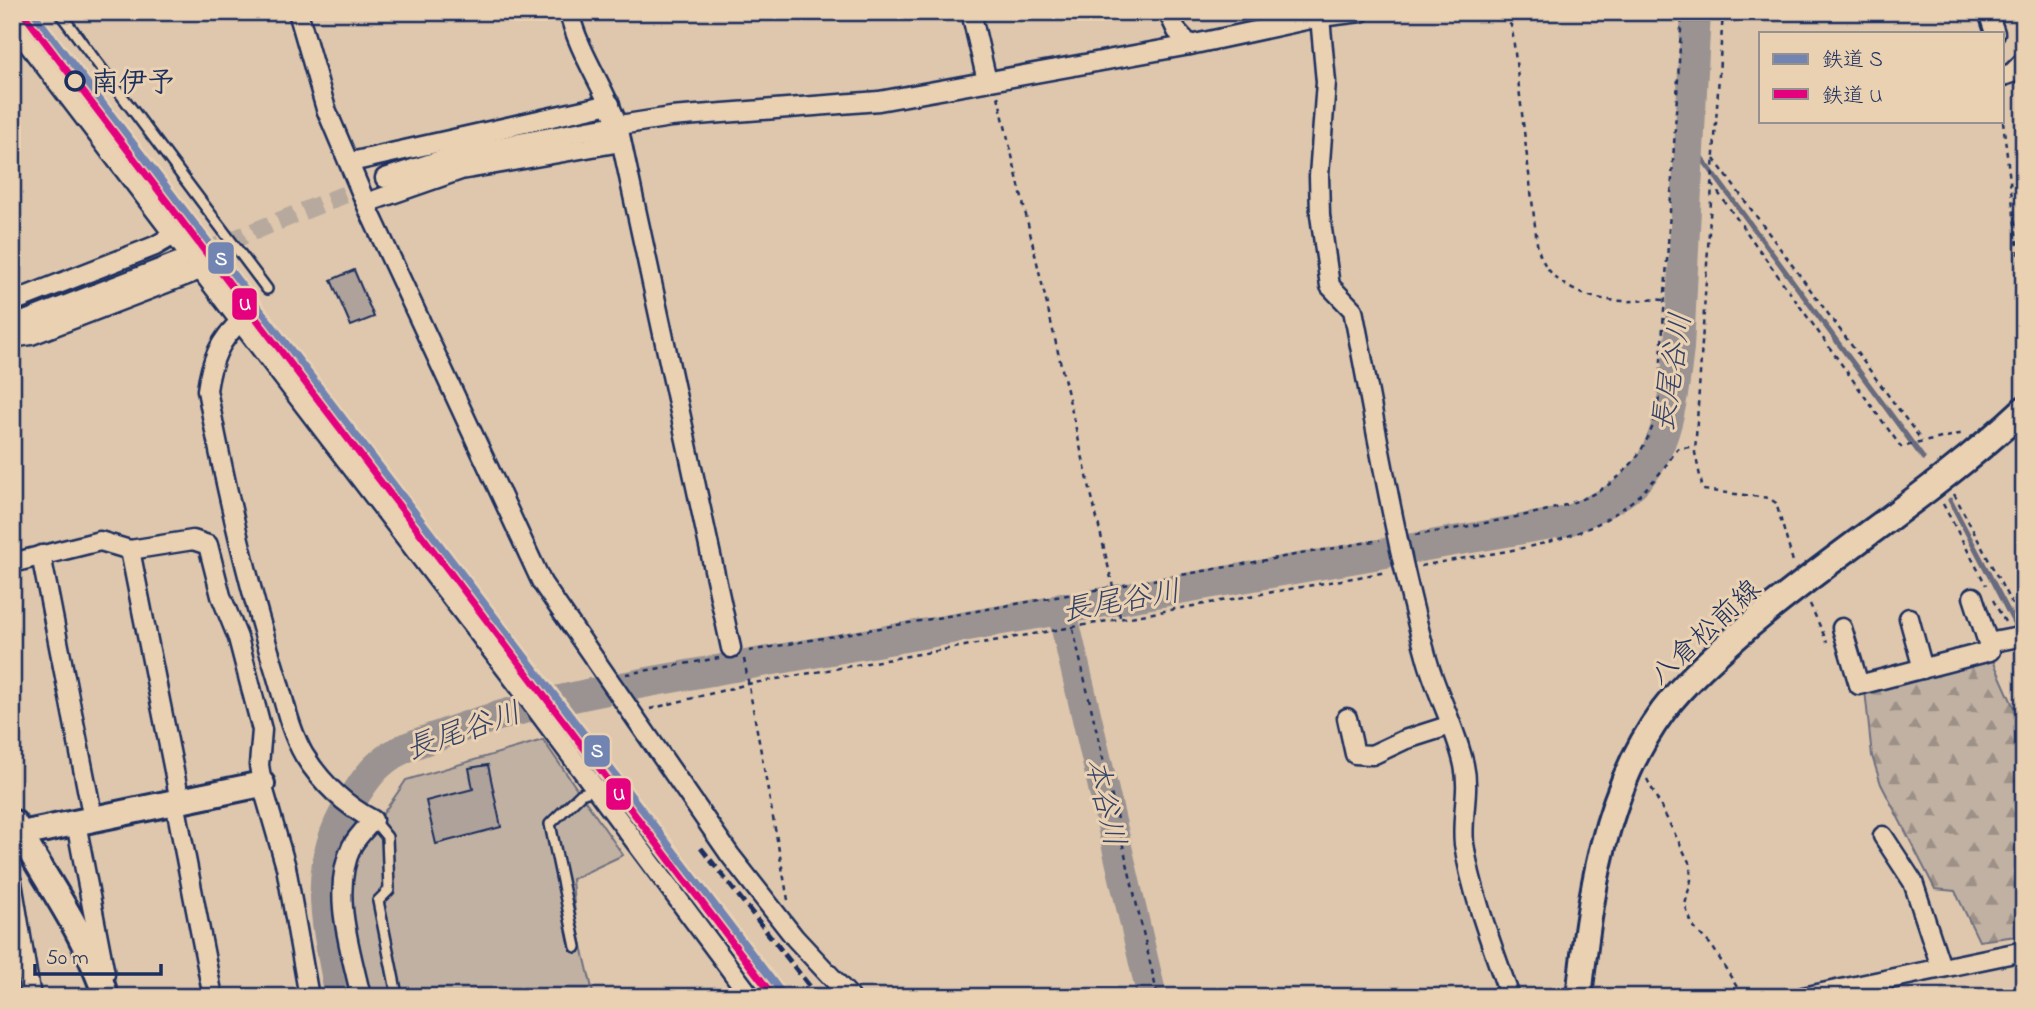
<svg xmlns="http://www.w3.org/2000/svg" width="2036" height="1009" viewBox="0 0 2036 1009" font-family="'Indie Flower','Klee One',sans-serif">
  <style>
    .forest { fill: url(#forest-firs); stroke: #6e7080; stroke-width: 2 }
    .pitch { fill: #c1b1a2; stroke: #6e7080; stroke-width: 2 }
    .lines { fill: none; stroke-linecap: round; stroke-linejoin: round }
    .stream { stroke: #686b7d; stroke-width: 5 }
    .river { stroke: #9b9392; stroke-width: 30 }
    .building { fill: #aea29a; stroke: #1b2f5e; stroke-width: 2 }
    .street-tunnel { stroke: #b7a99d; stroke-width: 18; stroke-dasharray: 18 9; stroke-linecap: butt }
    .lane-casing { stroke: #1b2f5e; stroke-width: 14 }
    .street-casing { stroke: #1b2f5e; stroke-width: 23 }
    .secondary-casing { stroke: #1b2f5e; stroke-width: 30 }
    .path { stroke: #1b2f5e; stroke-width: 2.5; stroke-dasharray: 5 5; stroke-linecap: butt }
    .lane { stroke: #ead1b2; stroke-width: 9 }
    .street { stroke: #ead1b2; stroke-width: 18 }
    .secondary { stroke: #ead1b2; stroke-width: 24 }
    .rail { stroke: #1b2f5e; stroke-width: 5; stroke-dasharray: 10 5; stroke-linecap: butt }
    .rail-1-casing { stroke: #ead1b2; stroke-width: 12 }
    .rail-2-casing { stroke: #ead1b2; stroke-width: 12 }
    .rail-1 { stroke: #7284b2; stroke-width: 7 }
    .rail-2 { stroke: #e5007d; stroke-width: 7 }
    .stop-dot { fill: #ead1b2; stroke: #1b2f5e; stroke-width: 3.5 }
    .labels { text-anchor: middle; stroke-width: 6; stroke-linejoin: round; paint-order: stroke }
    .stop-label { font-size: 28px; font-weight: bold; fill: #1b2f5e; stroke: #ead1b2; text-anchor: start }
    .street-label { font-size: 28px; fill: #1b2f5e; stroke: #ead1b2 }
    .water-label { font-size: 30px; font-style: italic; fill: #354368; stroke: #ead1b2 }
    .line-badge { stroke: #ead1b2; stroke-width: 2.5 }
    .badge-label { font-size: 19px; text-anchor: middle; font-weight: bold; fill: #fff }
  </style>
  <defs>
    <pattern id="forest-firs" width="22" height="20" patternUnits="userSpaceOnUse" patternTransform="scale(1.75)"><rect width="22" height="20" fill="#c1b1a2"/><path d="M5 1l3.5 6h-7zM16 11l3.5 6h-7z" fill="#9c9087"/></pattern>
  </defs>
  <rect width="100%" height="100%" fill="#dec7ad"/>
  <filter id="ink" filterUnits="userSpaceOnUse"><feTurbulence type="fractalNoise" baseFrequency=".0143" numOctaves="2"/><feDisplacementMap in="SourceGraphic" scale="14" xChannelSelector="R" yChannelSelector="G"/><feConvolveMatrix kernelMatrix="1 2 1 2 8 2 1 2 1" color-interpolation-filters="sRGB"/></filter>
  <g filter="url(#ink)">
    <path class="forest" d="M1991,656L2024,730V935L1979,941L1955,891L1935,889L1881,784L1872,756L1865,690Z"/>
    <path class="pitch" d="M543,740L623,855L572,879L575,916L594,997H371C364,963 344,908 351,874C358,844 389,807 406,780Z"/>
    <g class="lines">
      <g class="stream">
        <path d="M1690,142L1923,458"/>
        <path d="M1950,500L2019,632"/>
      </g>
      <g class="river">
        <path d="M1061,607L1152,997"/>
        <path d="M340,997C328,927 309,869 349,805C358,791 367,775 380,764C398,747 423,742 446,733C548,696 656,681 762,662C1030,613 1299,567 1568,521C1585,512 1605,505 1621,494C1668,462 1673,399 1679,348L1696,12"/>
      </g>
    </g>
    <g class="building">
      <path d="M354,270L374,317L351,326L331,280Z"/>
      <path d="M488,765L501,827L436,844L426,801L473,789L469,768Z"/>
    </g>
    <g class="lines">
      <path class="street-tunnel" d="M178,262L385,178"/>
      <defs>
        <g id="lane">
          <path d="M59,12L267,289"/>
          <path d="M373,820L387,837L389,890L378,901L397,995"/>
          <path d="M576,947L550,824L581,794L596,789"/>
        </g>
        <g id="street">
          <path d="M298,12L326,109L370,213L542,583L730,855L795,938L850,997"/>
          <path d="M569,12C579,54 604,86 618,126L731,648"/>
          <path d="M971,12L987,81"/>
          <path d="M1168,12L1177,31L1190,45"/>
          <path d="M1988,12L1995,33"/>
          <path d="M1320,17L1326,82L1319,176L1320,215L1330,286L1353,310C1376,426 1395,545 1427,659C1437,695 1456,728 1464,765C1470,791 1461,817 1464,844C1472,895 1493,948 1510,997"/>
          <path d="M12,23L525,694L751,997"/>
          <path d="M2003,76L2012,73L2024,61"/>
          <path d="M351,162L610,104"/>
          <path d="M385,178L456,155L588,130L671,117L879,101L1190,45L1320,17L1361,12"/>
          <path d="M366,203L461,170L621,142"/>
          <path d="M12,302L155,246L174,235"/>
          <path d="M241,321C219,340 211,362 207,390C225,485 247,582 276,674C284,700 290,731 304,755C321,782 345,805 373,820C366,828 357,837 352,846C330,892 351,950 361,997"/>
          <path d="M12,326L178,262"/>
          <path d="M12,338L31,335L200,270"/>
          <path d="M130,550L180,801"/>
          <path d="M41,555L93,819"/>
          <path d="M12,563L100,541L130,550L193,540L208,545L221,596L238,638L262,730L259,765L262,784L286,867L309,997"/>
          <path d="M1973,597L1988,643"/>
          <path d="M1909,618L1923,669"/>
          <path d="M1842,628L1859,685L1990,651L1988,643L2024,636"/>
          <path d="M1347,718L1355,754L1372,755L1404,740L1451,725"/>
          <path d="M175,802L213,997"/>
          <path d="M76,823L105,974"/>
          <path d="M1883,836L1913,882L1941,967"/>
          <path d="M12,882L31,997"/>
          <path d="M1803,997L2024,951"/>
        </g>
        <g id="secondary">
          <path d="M14,823C46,881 86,933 106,997"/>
          <path d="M12,836L262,784"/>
          <path d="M1579,997C1590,899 1603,792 1663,711C1688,678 1719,652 1750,625C1839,550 1939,489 2024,409"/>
        </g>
      </defs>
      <use href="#lane" class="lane-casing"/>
      <use href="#street" class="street-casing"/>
      <use href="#secondary" class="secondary-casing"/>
      <g class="path">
        <path d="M1493,12L1511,25L1513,36L1537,243C1544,284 1586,301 1625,301C1638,302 1650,298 1663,300"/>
        <path d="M1723,12L1695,453L1703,490L1769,498L1776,503L1794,565"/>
        <path d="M998,96L1121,621"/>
        <path d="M2003,112L2006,93"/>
        <path d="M2003,121L2024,301"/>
        <path d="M1714,159L1922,441"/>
        <path d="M1712,184L1901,447L1964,433"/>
        <path d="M1954,494L2019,618"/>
        <path d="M1943,504L1986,585"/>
        <path d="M1415,535C1445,531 1475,525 1506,519C1579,505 1635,491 1658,410L1682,12"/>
        <path d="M1421,566C1526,545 1614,549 1677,449L1695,446"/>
        <path d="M1993,600L2005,622"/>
        <path d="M1810,604L1827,642"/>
        <path d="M1073,629L1158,997"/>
        <path d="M749,651L1380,540"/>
        <path d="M2020,653L2024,660"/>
        <path d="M744,659L788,900"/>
        <path d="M626,674L719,658"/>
        <path d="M650,709L748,684L1387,572"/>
        <path d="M1647,779L1690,864L1691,880L1685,905L1688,914L1694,928L1712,946L1743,997"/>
      </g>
      <use href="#lane" class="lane"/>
      <use href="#street" class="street"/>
      <use href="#secondary" class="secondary"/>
      <path class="rail" d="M701,848L818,997"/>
      <defs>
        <path id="rail-1" d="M33,12L785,997"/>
        <path id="rail-2" d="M26,17L774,997"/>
      </defs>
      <use href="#rail-1" class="rail-1-casing"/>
      <use href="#rail-2" class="rail-2-casing"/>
      <use href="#rail-1" class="rail-1"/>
      <use href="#rail-2" class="rail-2"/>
    </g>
  </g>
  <circle class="stop-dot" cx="75" cy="81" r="9"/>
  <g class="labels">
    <g class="stop-label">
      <text x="91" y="91">南伊予</text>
    </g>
    <g class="street-label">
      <text transform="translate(1704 631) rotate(-43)" y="10">八倉松前線</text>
    </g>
    <g class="water-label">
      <text transform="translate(1671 372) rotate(-81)" y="10">長尾谷川</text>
      <text transform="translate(1121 600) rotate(-10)" y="10">長尾谷川</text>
      <text transform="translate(463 730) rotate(-19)" y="10">長尾谷川</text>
      <text transform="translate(1106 802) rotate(77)" y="10">本谷川</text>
    </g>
  </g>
  <g class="line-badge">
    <rect x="207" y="241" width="28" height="34" rx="7" fill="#7284b2"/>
    <rect x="231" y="287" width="27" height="34" rx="7" fill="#e5007d"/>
    <rect x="583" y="734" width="28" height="34" rx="7" fill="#7284b2"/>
    <rect x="605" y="777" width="27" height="34" rx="7" fill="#e5007d"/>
  </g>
  <g class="badge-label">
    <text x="221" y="265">S</text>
    <text x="245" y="310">U</text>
    <text x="597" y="757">S</text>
    <text x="619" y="800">U</text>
  </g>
  <rect width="2036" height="1009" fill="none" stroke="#ead1b2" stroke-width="42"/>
  <rect x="21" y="21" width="1994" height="967" fill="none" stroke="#1b2f5e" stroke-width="2.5" filter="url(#ink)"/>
  <rect x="1759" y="32" width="245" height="91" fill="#ead1b2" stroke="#979090" stroke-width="2"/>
  <rect x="1773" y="54" width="35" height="10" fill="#7284b2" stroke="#979090" stroke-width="2"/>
  <text x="1822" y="66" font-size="21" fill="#1b2f5e">鉄道 S</text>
  <rect x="1773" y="89" width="35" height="10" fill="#e5007d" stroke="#979090" stroke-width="2"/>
  <text x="1822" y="102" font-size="21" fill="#1b2f5e">鉄道 U</text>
  <path d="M35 964v10h126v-10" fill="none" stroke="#1b2f5e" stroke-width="3.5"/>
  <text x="46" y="964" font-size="21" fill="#1b2f5e" stroke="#ead1b2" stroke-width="5" paint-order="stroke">50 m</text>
</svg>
